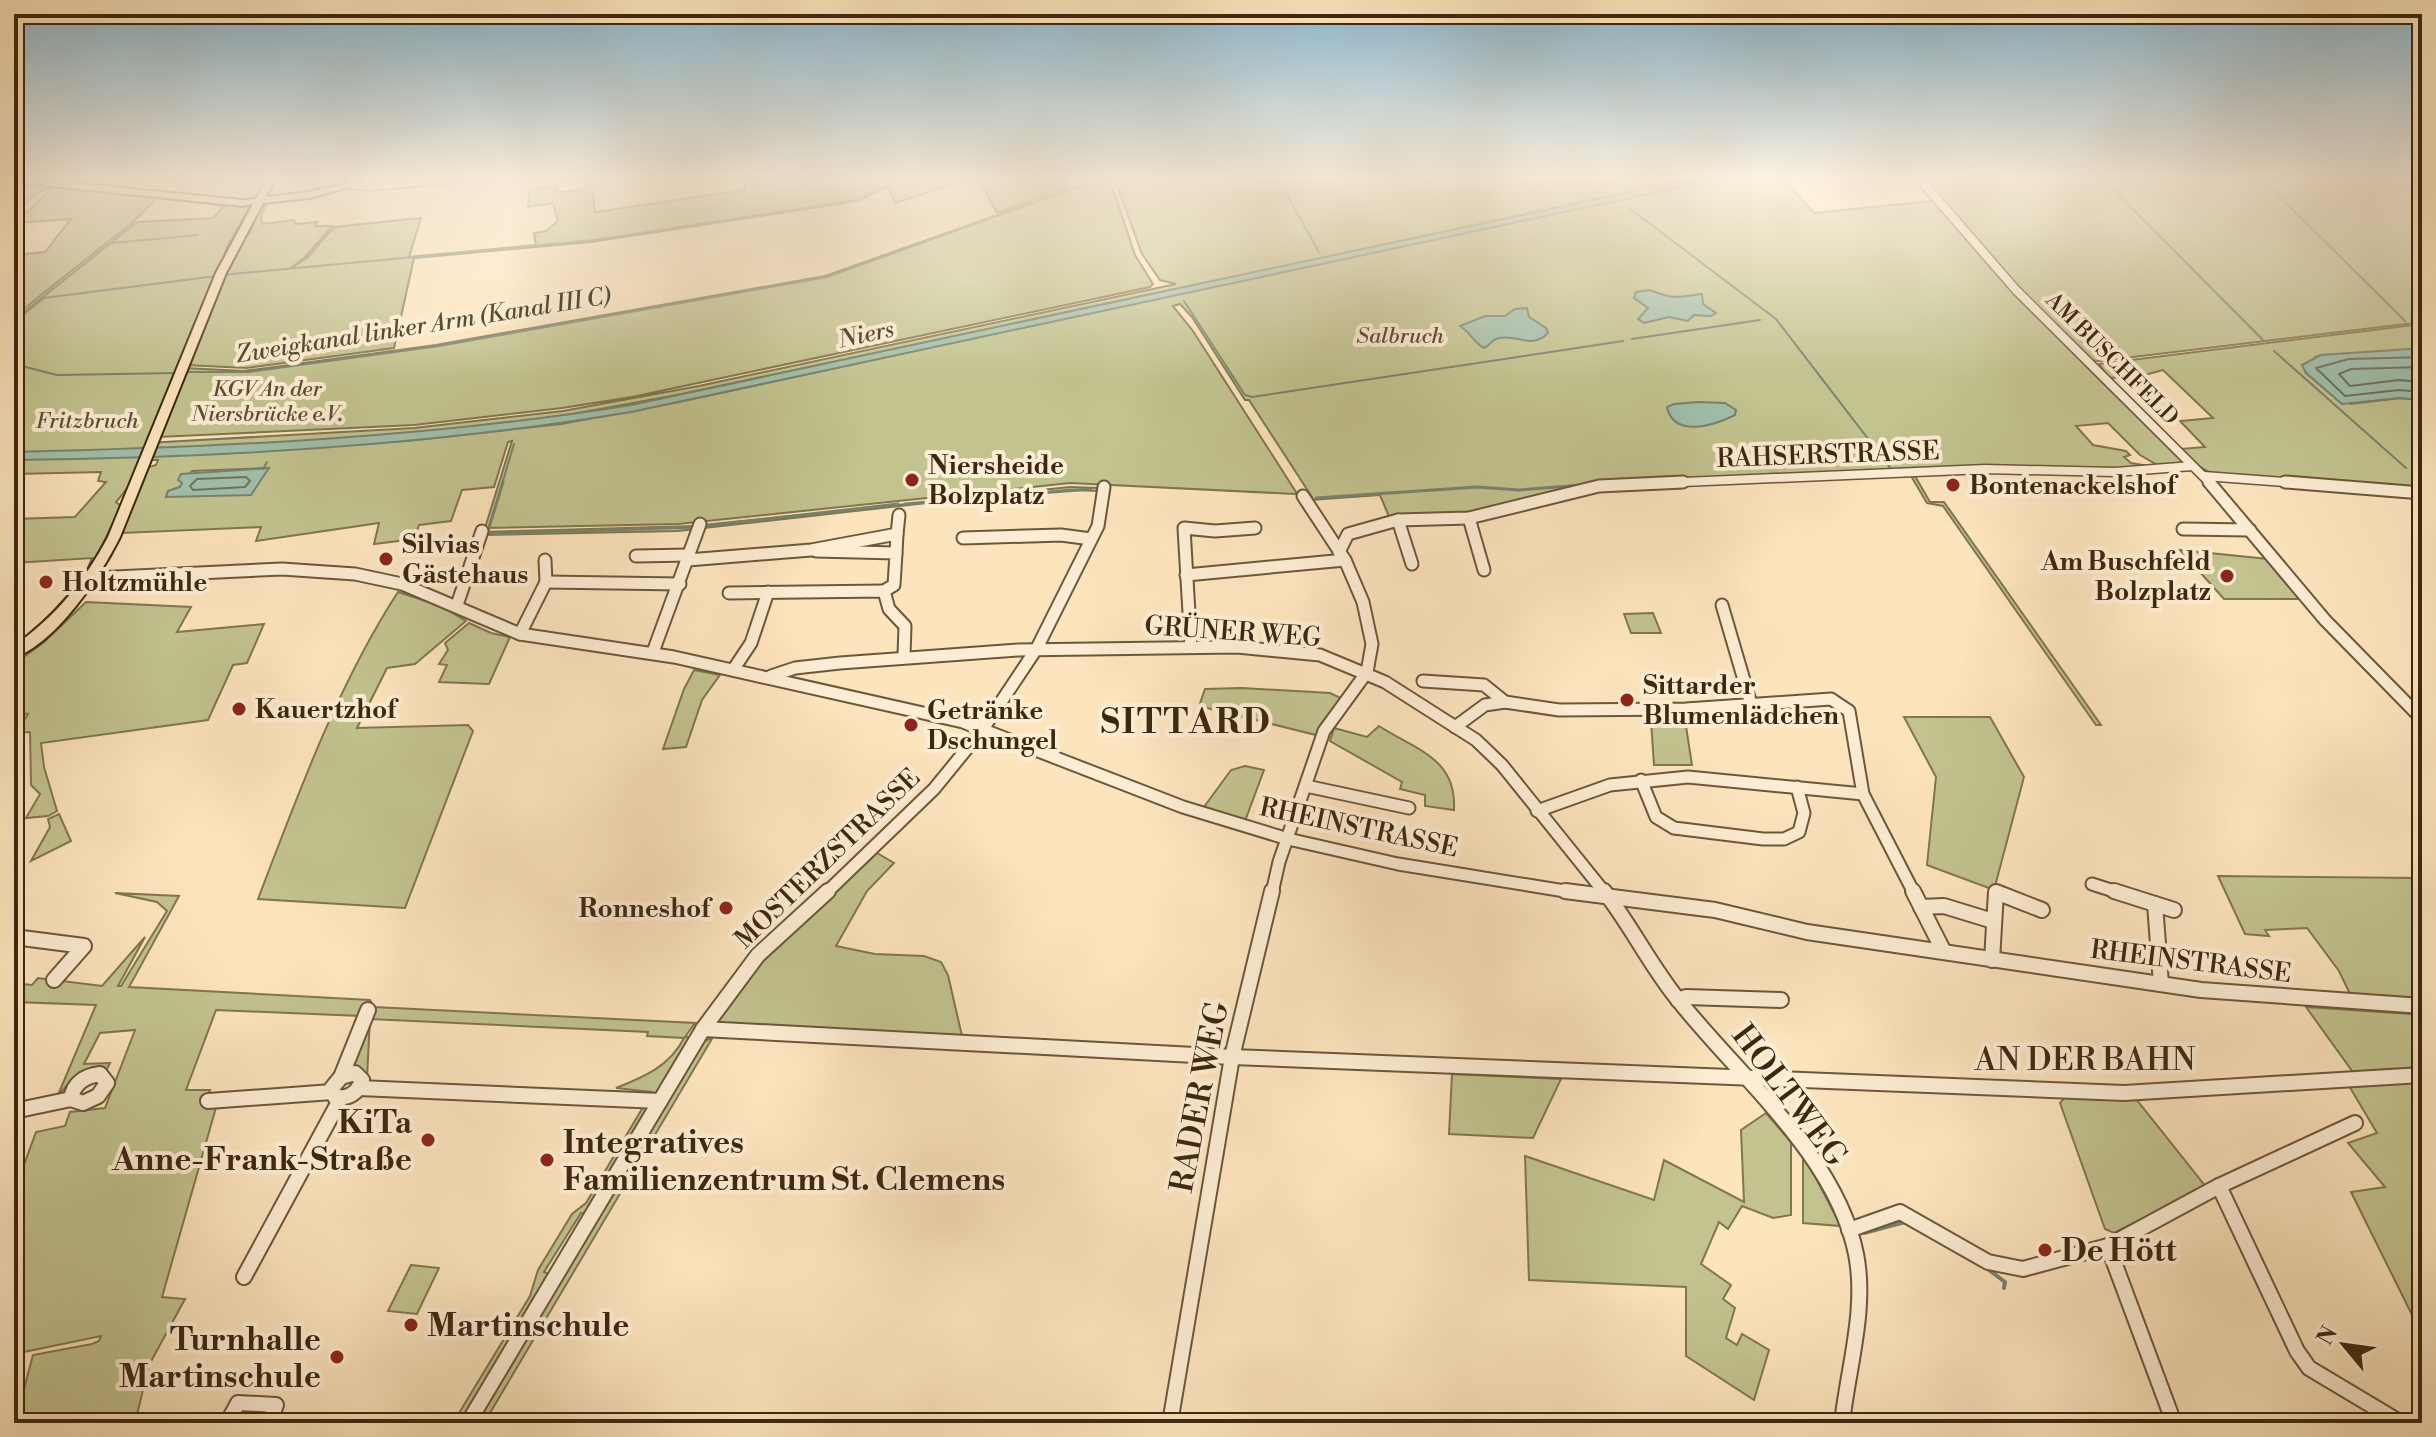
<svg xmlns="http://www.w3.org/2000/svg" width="2436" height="1437" viewBox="0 0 2436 1437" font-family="'Libre Bodoni',serif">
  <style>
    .green { fill: #c2c38f; stroke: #80764f; stroke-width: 2; fill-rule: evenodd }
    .water { fill: #a0bfac; stroke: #78836d; stroke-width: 2 }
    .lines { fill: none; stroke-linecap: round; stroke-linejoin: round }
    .shore { stroke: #6e745e; stroke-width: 2 }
    .stream-far2 { stroke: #78836d; stroke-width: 2 }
    .stream-far1 { stroke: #78836d; stroke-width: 3 }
    .stream { stroke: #78836d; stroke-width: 4 }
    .minor-far2-casing { stroke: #6d573a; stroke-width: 11 }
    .minor-far1-casing { stroke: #6d573a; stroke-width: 15 }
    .minor-casing { stroke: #6d573a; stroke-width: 18 }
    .major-casing { stroke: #3d280f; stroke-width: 4 }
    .minor-far2 { stroke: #fdedd4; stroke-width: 8 }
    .minor-far1 { stroke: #fdedd4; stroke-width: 11 }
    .minor { stroke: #fdedd4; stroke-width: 14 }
    .major { fill: #fce4bd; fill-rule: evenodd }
    .rail { stroke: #3d280f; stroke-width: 2; stroke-dasharray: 10 10; stroke-linecap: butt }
    .poi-dot { fill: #8f2418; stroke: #fdedd4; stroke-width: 3 }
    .labels { text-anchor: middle; stroke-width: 8; stroke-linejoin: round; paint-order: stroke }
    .far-park-label { font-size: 22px; font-style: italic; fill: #5e4f2f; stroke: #fdedd4 }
    .far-street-label { font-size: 22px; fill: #3d280f; stroke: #fdedd4 }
    .far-water-label { font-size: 24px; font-style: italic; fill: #564e36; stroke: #fdedd4 }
    .street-label { font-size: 26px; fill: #3d280f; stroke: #fdedd4 }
    .poi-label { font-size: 26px; font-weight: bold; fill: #3d280f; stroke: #fdedd4; text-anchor: start }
    .near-street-label { font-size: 32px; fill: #3d280f; stroke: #fdedd4 }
    .near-poi-label { font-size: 32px; font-weight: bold; fill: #3d280f; stroke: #fdedd4; text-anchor: start }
    .district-label { font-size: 34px; font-weight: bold; letter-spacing: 2px; fill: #3d280f; stroke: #fdedd4 }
  </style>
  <rect width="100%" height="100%" fill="#fce4bd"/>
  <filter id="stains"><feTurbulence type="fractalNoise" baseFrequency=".0025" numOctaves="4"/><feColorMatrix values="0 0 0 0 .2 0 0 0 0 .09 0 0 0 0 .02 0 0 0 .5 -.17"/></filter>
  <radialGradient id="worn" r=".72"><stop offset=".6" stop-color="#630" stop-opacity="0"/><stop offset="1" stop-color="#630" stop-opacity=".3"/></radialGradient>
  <g class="green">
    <path d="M584,177H588L589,187L592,188L595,212L744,190L747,177H976L895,203L887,187L858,201L591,242L414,258L394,348L246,368L186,365L239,244L250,232L259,209L266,206L261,216L262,224L294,220L295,224L317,222L315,226H332L305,257L291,268L308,257L334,227L421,218L409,257L536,245L534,233L546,231L558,221L553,203L528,207L530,189L557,186V192L585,190Z"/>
    <path d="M977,177H1062L1068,187L997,213Z"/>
    <path d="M1104,177H1109L1135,255L1153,284L1150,287L632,397L562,408L414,425L158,437L175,375L147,443L414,428L563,411L699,386L1176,284L1160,280L1142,254L1114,177H1781L1814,213L1932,201L1912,177H1916L1997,268L2186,464L2159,466L2140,455L2108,423L2076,426L2093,445L2126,451L2130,455L2124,457L2131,463L2155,467L1577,487L1468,516L1390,519L1380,495L1309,500L1312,497L1249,400H1245L1192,317L1180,304L1173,306L1193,331L1296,492L1295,494L1070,483L678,524L485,528L512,441L508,442L494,487L462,490L451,521L419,525L414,539L374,544L379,523L256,541L261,527L122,533L146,468L156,465L158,460H140L130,485L116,502L121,506L91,569L87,570L92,558L14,563V519L75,517L106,482L98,481L101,472L14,474V320L137,222L213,218L224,207L204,201L249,208L227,247L185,368L244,371L436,345L825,276ZM1171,290L1174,295L679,402L561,424L407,441L138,456L408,434L562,416L677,395ZM268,468L166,497L168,491L180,487L192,471Z"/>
    <path d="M1920,177H2400L2422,195V322L2100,361L2088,360L2018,290Z"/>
    <path d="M14,180L160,195L133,222L14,317V255L45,252L71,219L15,223L52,189L45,188L14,212Z"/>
    <path d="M2422,324V350L2321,355L2315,357L2306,373L2351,404L2400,398L2422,400V472L2414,473L2422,481V490L2215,475L2194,464L2180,449L2205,447L2180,421L2213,418L2163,370L2141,376L2109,378L2099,364Z"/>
    <path d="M1911,476H1915L1930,502H1944L2101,725H2096L1943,506L1927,503Z"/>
    <path d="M1070,487L1101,488L1100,491L1070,490L936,502L703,528L704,525Z"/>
    <path d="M696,526V529L677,531L483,535L484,532Z"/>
    <path d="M2180,550L2268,559L2301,599H2224Z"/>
    <path d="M398,592L441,606L466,621L415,664L387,668L357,728L468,725L473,731L405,908L258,899C297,797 338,684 398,592Z"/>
    <path d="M86,602L191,607L177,632L264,624L247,663L233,665L208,720L41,743L44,767L57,811L48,816L26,818L40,794L31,785L30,732L16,733L28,714L14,713V664L43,643Z"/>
    <path d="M1653,613L1661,633H1631L1624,614Z"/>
    <path d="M469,623L491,633L510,637L489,684L439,682L447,665L439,664L448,650L445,643Z"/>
    <path d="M694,670L720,675L702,700L686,747L663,749L684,689Z"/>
    <path d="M1242,688L1330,693L1343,699L1321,724L1316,735L1199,706L1205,689Z"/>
    <path d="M1904,717H1990L2024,777L1994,890L1927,865L1936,777Z"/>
    <path d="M1685,720L1692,765H1654L1651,721Z"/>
    <path d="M1379,726C1416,750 1457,758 1454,810L1425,806V795L1400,789L1402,782L1330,741L1334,728L1367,737Z"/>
    <path d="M1245,766L1264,770L1245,821L1204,807L1231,770Z"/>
    <path d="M59,814L71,841L31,861L50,827L48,819Z"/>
    <path d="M877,853L894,863L867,891L836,946L875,954L924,956L941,962L948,975L962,1036L713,1023L773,949Z"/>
    <path d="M2218,876L2422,878V1001L2351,996L2339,971L2307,928L2265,930L2269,936L2245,934Z"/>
    <path d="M115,893L179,896L129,987L370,1000L374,1007L695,1023L685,1037H692L589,1214L581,1213L544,1272L552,1275L462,1423H453L530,1296L538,1270L572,1214L586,1203L652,1092L616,1088C644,1077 670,1066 684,1038L647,1036L648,1032L370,1019L367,1078L351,1070L361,1016L216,1010L186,1090H210L204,1104H217L162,1297L185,1299L149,1365L135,1423H15L33,1355L92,1344L99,1341L101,1336L14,1354V1192L36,1132L65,1126L70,1112L105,1108L135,1030L100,1033L84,1064L110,1063L107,1069L80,1072L58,1095L96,1005L14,1002V983L32,985L38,978L102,986L145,937L118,986H121L167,911L157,902Z"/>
    <path d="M2306,1007L2412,1014L2422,1021V1070L2355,1075Z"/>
    <path d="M713,1037L484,1423H477L701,1043Z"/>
    <path d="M1452,1074L1561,1079L1533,1138L1449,1134Z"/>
    <path d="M2422,1082V1335L2351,1192L2385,1187L2348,1143L2377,1133L2349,1086Z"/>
    <path d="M2065,1097L2136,1099L2206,1187L2114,1233L2105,1229L2060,1103Z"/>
    <path d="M1766,1113L1791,1142V1215L1773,1218L1742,1206L1728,1229L1719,1222L1701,1264L1731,1285L1723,1299L1735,1308L1726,1338L1737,1345L1742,1334L1769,1350L1754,1400L1686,1356V1287L1529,1280L1525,1156L1654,1200L1664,1160L1744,1202L1741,1130Z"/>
    <path d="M1803,1156L1808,1163L1841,1226L1803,1223Z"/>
    <path d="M411,1265L439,1268L417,1314L388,1311Z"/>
  </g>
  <g class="water">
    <path d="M1700,177H1728L631,412C428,446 220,458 14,460V452C220,447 427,438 631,405Z"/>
    <path d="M1650,290C1674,300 1677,297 1702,294L1703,304L1716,313L1711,316L1694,315L1688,321L1669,317L1644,323L1638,319L1648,308L1634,298L1636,292Z"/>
    <path d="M1527,308L1529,317L1546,328L1548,333C1531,350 1519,334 1499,338C1492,339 1491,345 1484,348C1474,343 1471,333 1460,326L1485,316H1505L1515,309Z"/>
    <path d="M2409,349L2422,350V400L2400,398L2342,404L2306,373L2302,365L2321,355Z"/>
    <path d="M1698,402L1725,403L1736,410L1735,415C1715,425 1674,439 1667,407L1674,404Z"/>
    <path d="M269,468L251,495L166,497L168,491L180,487L182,483L178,480L181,474Z"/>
  </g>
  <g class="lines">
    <g class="shore">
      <path d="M2422,357L2349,359L2316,368L2345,396L2399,390L2422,392"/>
      <path d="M2422,367L2351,369L2339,374L2350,386L2399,380L2422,382"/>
      <path d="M246,477L250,481L245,487L193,490L190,486L197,479Z"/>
    </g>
    <g class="stream-far2">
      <path d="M1277,177L1319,252"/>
      <path d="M2101,177L2263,340"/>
      <path d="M2260,177L2405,321"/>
      <path d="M1629,208L1776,319L1892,470"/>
      <path d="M112,243L198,235"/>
      <path d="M1184,301L1245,395L1252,397L1623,341"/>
      <path d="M32,302L132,223"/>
      <path d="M14,322L44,298L232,274L595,240L857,200L904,177"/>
      <path d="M1632,339L1760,320"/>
      <path d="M2274,351L2406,468"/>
      <path d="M14,364L57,375L177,373"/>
      <path d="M184,372H248L439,346L827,277L1106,177"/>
      <path d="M263,469L267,462"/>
      <path d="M502,484L514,444"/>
    </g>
    <g class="stream-far1">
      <path d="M503,482L487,534L695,527"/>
      <path d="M1316,498L1477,487L1519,490L1583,485"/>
      <path d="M905,504L1090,489"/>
      <path d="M706,526L898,504"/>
    </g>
    <g class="stream">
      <path d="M1864,1233L1905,1222"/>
      <path d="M1985,1267L2005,1282L2004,1288"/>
    </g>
    <defs>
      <g id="minor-far2">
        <path d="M356,177L352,183L354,185L369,186L478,177"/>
        <path d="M1918,177L2016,290L2211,484"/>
        <path d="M2402,177L2422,194"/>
        <path d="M2204,476L2310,484"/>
        <path d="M1638,484L1985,469L2115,472L2192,466"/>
      </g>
      <g id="minor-far1">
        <path d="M2209,482L2325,620L2422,719"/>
        <path d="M2285,482L2422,493"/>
        <path d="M1469,518L1484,570"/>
        <path d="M1398,520L1412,564"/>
        <path d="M2183,529L2250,530"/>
        <path d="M897,534L899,515"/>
        <path d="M963,538L1061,535L1091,539"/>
        <path d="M816,551L896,553L894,585L884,591"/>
        <path d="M1339,552L1348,534L1398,520L1469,518L1599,486L1683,482"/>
        <path d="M636,556L689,555"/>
        <path d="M688,560L811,550L897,534L896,553"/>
        <path d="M1186,575L1345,560"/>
        <path d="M94,578L282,569L355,574L402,584L520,634L674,657L963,722L1183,807L1288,839L1398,864L1577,893"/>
        <path d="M546,582L680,584"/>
        <path d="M729,593L884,591L889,609L905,626L904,655"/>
        <path d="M457,605L482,531"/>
        <path d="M1722,605L1751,704"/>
        <path d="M520,634L546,582L545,560"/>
        <path d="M1191,647L1184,528L1215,531L1255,528"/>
        <path d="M653,652L700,524"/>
        <path d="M733,670L751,643L768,592"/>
        <path d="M771,676L795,668L840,663L1018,650L1237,647L1320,655L1385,682L1476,740L1502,765L1605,893"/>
        <path d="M1423,681L1484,685L1505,702"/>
        <path d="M1455,727L1485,705L1505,702L1559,710L1686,709L1831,699L1849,711L1863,794L1914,893"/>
        <path d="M1641,780L1656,817L1674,828L1763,839H1784L1799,832L1804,813L1797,787"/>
        <path d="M1306,786L1409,808"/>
        <path d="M1537,811L1610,785L1688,777L1863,794"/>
        <path d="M2092,884L2120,893"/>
        <path d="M826,893L934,789L983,729L1037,648L1098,526L1104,487"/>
        <path d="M1272,893L1279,862L1324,731L1367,672L1372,644L1363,602L1345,560L1303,496"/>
        <path d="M1996,893H1999"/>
      </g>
      <g id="minor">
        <path d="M1565,891L1715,910L1807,932L2201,990L2422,1006"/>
        <path d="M1604,891C1630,924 1649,963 1676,997C1736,1074 1836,1154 1856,1254C1867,1309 1848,1368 1842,1423"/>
        <path d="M1913,891L1944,952"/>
        <path d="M2114,891L2155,904L2161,984"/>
        <path d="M2155,904L2174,910"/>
        <path d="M1921,907L1944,906L1993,921"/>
        <path d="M14,937L84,946L54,980"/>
        <path d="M1992,960L1996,892L2042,910"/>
        <path d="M1678,1000L1686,997L1781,1000"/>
        <path d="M703,1029L1232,1057L2124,1093L2422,1075"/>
        <path d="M355,1073L362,1080C358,1093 349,1099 335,1097L332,1088L341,1077Z"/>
        <path d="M100,1074L107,1083L98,1096L83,1103L71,1099C73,1083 85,1076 100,1074Z"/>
        <path d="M341,1077L368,1010"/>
        <path d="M359,1088L660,1101"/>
        <path d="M208,1101L332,1092"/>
        <path d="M14,1111L71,1099"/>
        <path d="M2219,1186L2297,1351L2309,1368L2401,1423"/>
        <path d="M1849,1230L1900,1212L1988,1262L2023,1269L2108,1246L2219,1186L2355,1123"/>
        <path d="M2108,1246L2174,1423"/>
        <path d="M244,1277L341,1098"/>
        <path d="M227,1423L238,1403L276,1405L269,1423"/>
        <path d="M468,1423L703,1029L758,955L828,891"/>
        <path d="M1170,1423L1232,1057L1272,891"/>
      </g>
      <path id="major" d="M14,177L242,200L256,199L268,177H276L266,197L309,192L373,177H387L309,198L263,203L226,273L120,537C100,577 57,642 14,658V646C55,617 84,582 108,537L216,273L253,204L242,206L14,182Z"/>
    </defs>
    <use href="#minor-far2" class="minor-far2-casing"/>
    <use href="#minor-far1" class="minor-far1-casing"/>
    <use href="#minor" class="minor-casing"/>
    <use href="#major" class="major-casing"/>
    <use href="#minor-far2" class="minor-far2"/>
    <use href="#minor-far1" class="minor-far1"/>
    <use href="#minor" class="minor"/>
    <use href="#major" class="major"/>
    <path class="rail" d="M2411,177L2422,185"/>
  </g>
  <linearGradient id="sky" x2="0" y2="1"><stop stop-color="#8bb8d0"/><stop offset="0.47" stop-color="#fef3e1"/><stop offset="1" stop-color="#fef3e1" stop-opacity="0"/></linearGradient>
  <rect width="2436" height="378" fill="url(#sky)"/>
  <g class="poi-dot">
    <circle cx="912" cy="480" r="8"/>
    <circle cx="1953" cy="485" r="8"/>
    <circle cx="386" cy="559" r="8"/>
    <circle cx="2227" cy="576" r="8"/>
    <circle cx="46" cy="582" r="8"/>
    <circle cx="1627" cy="700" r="8"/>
    <circle cx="239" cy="709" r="8"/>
    <circle cx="911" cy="725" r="8"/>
    <circle cx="726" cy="908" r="8"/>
    <circle cx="428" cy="1140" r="8"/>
    <circle cx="547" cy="1160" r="8"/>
    <circle cx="2045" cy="1250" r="8"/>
    <circle cx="411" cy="1325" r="8"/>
    <circle cx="337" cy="1357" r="8"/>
  </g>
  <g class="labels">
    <g class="far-park-label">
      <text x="1400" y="343">Salbruch</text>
      <text x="267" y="396">KGV An der<tspan x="267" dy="25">Niersbrücke e.V.</tspan></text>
      <text x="87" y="428">Fritzbruch</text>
    </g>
    <g class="far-street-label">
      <text transform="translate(2113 358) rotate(45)" y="8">AM BUSCHFELD</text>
    </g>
    <g class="far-water-label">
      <text transform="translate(423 325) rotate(-9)" y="8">Zweigkanal linker Arm (Kanal III C)</text>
      <text transform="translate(866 334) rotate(-12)" y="8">Niers</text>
    </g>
    <g class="street-label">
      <text transform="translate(1828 454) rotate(-2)" y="9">RAHSERSTRASSE</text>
      <text transform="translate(1233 631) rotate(4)" y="9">GRÜNER WEG</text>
      <text transform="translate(1359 827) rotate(12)" y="9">RHEINSTRASSE</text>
      <text transform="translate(827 858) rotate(-44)" y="9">MOSTERZSTRASSE</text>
      <text transform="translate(2191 961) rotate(7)" y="9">RHEINSTRASSE</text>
    </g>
    <g class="poi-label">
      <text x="928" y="474">Niersheide<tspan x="928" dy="30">Bolzplatz</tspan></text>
      <text x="1969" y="494">Bontenackelshof</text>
      <text x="402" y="553">Silvias<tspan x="402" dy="30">Gästehaus</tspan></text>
      <text x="2211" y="570" text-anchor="end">Am Buschfeld<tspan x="2211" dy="30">Bolzplatz</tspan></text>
      <text x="62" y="591">Holtzmühle</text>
      <text x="1643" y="694">Sittarder<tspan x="1643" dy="30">Blumenlädchen</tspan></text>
      <text x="255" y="718">Kauertzhof</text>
      <text x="927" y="719">Getränke<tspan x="927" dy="30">Dschungel</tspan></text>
      <text x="710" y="917" text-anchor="end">Ronneshof</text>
    </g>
    <g class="near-street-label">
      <text x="2085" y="1070">AN DER BAHN</text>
      <text transform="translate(1790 1095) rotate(53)" y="11">HOLTWEG</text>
      <text transform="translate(1199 1097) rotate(-79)" y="11">RADER WEG</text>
    </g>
    <g class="near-poi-label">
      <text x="412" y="1133" text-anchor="end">KiTa<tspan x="412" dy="37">Anne-Frank-Straße</tspan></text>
      <text x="563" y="1153">Integratives<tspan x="563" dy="37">Familienzentrum St. Clemens</tspan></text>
      <text x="2061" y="1261">De Hött</text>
      <text x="427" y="1336">Martinschule</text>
      <text x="321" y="1350" text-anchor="end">Turnhalle<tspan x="321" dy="37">Martinschule</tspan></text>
    </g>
    <g class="district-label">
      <text x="1186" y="733">SITTARD</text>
    </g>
  </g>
  <rect width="2436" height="1437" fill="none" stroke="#fce4bd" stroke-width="48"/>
  <rect x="16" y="16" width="2404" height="1405" fill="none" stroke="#3d280f" stroke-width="4"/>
  <rect x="24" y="24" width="2388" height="1389" fill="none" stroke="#3d280f" stroke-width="2"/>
  <g transform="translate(2344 1345) rotate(299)" stroke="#fdedd4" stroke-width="6" paint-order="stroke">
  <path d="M0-6L14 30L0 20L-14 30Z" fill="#3d280f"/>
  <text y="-12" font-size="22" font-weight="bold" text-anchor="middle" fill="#3d280f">N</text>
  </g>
  <rect width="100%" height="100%" filter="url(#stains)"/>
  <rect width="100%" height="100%" fill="url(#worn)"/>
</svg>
